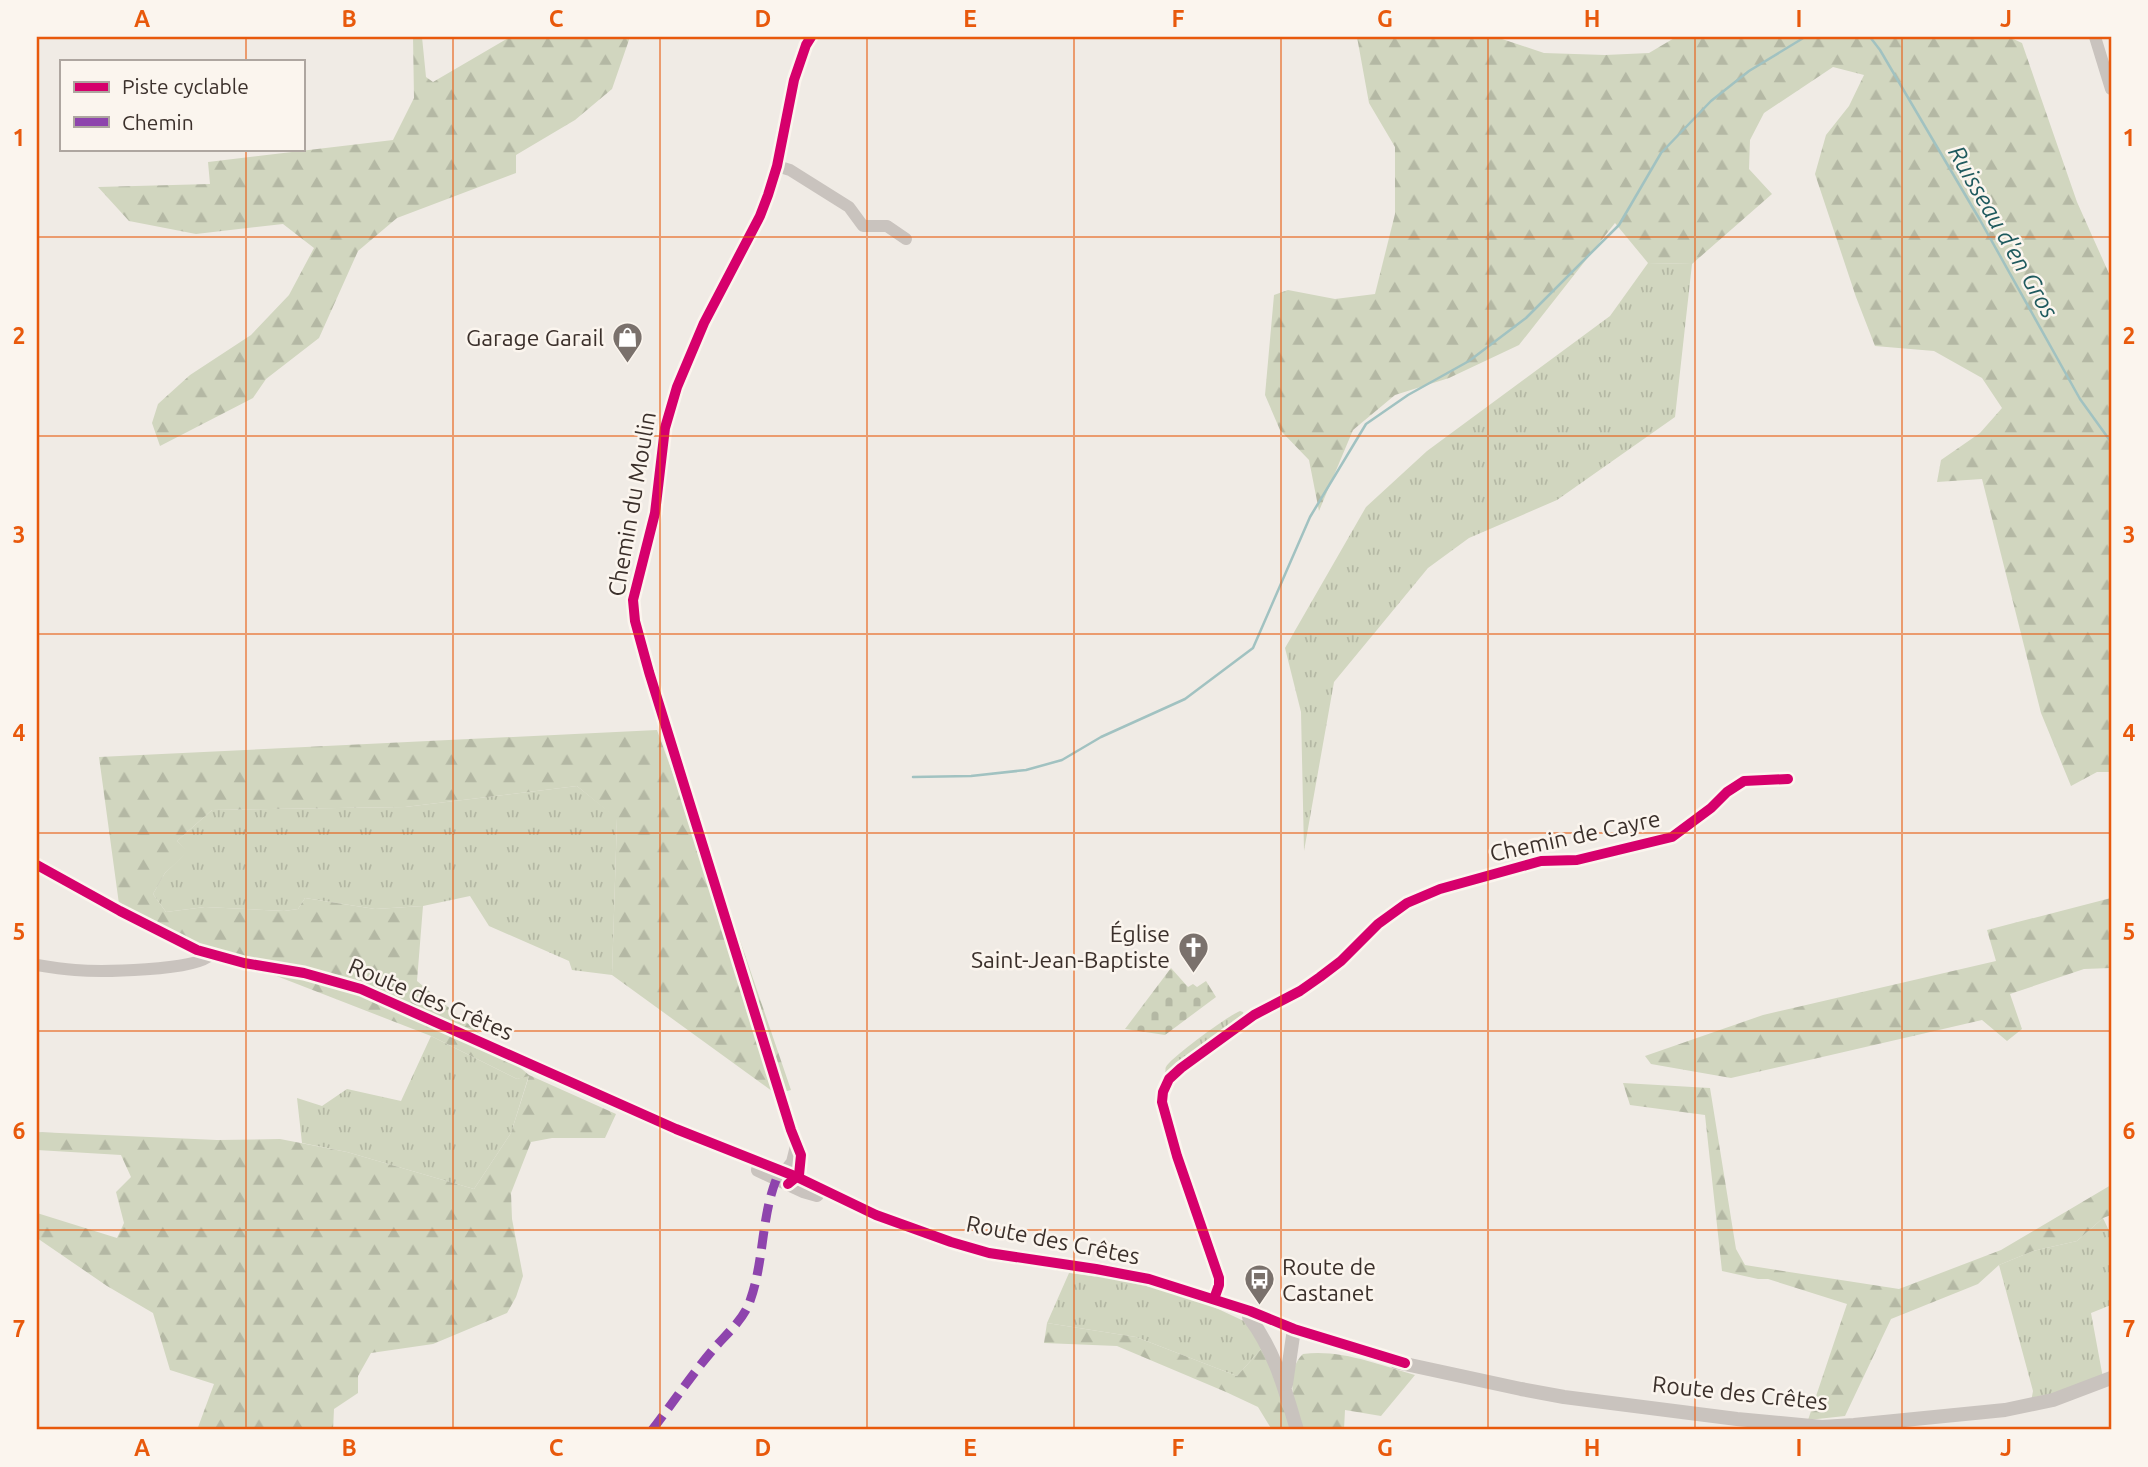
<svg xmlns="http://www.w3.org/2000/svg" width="2148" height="1467" viewBox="0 0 2148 1467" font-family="Ubuntu,sans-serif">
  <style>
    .grass { fill: url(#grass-tufts) }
    .forest { fill: url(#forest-firs) }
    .cemetery { fill: url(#cemetery-stones) }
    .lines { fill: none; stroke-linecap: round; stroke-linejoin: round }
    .stream { stroke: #a1c2c1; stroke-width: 2.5 }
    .minor { stroke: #c9c3be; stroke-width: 12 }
    .tertiary { stroke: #c9c3be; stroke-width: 14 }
    .quiet { stroke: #8e44ad; stroke-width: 9; stroke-dasharray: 18 9; stroke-linecap: butt }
    .cycleway-casing { stroke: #fbf5ee; stroke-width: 15 }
    .cycleway { stroke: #d6006c; stroke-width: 10 }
    .grid { fill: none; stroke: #e8590c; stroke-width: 2; stroke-opacity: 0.55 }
    .labels { text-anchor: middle; stroke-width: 5; stroke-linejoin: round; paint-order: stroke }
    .poi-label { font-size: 23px; fill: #3b302b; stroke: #fbf5ee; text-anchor: end }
    .street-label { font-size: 23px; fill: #3b302b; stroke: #fbf5ee }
    .water-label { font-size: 24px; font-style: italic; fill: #1f5a5e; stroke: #fbf5ee }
    .neatline { fill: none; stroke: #e8590c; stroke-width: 2.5 }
    .grid-label { font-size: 23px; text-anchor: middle; font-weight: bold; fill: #e8590c }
  </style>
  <defs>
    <pattern id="grass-tufts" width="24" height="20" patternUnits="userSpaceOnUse" patternTransform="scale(1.75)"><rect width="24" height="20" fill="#d1d6bf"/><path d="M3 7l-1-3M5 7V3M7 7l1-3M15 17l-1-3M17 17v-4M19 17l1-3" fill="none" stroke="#b4b8a4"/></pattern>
    <pattern id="forest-firs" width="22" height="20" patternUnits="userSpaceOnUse" patternTransform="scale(1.75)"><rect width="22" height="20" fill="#d1d6bf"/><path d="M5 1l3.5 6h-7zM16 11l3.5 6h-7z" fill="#b4b8a4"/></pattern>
    <pattern id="cemetery-stones" width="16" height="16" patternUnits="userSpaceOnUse" patternTransform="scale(1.75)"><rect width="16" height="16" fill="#d1d6bf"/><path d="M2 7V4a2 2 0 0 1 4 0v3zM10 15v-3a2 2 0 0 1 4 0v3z" fill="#b4b8a4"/></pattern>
  </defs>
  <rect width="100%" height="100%" fill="#f0ebe5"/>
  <g class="grass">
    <path d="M1648,263L1692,264L1675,417L1557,500L1469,538L1428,568L1334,682L1304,851L1301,712L1285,648L1366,507L1427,451L1610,316Z"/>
    <path d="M577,786L617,818L612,975L572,970L569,961L489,926L470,896L423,906L375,909L305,898L298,909L284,911L205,907L166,912L153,894L165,873L187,852L177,841L212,810L405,807Z"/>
    <path d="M1240,1011L1243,1012L1244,1015L1242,1017L1193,1052L1169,1072H1165C1166,1070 1165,1068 1166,1067C1170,1058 1229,1015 1240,1011Z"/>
    <path d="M431,1036L517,1079L529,1075L511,1133L474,1189L347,1152L302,1143L297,1098L322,1106L347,1089L401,1101Z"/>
    <path d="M2103,1218L2111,1235V1305L2091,1313L2103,1378L2031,1402L2033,1391L1999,1265L2033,1251L2077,1241Z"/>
    <path d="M1069,1273L1107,1278L1166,1290L1203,1302L1246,1322L1263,1347L1237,1376L1136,1337L1047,1323Z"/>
  </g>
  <g class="forest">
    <path d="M413,37H422L426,77L433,82L510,37H630L612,89L575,120L516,155V173L397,218L358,251L319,338L266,379L253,398L160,446L152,423L158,404L190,375L251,335L289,295L314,248L283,224L196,234L129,221L98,187L210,184L208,162L393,140L414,98Z"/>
    <path d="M1357,37H1496L1544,53L1605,55L1649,53L1676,37H2009L2022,43L2077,202L2111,278V772H2097L2071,786L2041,713L1982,479L1937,482L1941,460L1980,433L2002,408L1982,378L1934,351L1875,346L1856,297L1815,174L1826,135L1849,106L1864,75L1833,67L1764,113L1750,140L1749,169L1772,194L1692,264L1648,263L1615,223L1519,345L1449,378L1395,395L1353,430L1319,511L1309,460L1280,430L1265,395L1274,295L1288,290L1335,299L1375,294L1395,214V147L1369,103Z"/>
    <path d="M657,730L701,851L711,855L791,1090L776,1094L612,975L617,819L577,786L405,807L212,810L177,841L188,852L165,873L153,894L166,912L205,907L284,911L298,909L305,898L375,909L423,906L417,981L529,1075L616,1114L605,1138H552L531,1142L511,1193L512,1219L523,1276L516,1297L507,1313L433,1344L371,1353L358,1376V1393L334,1409L333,1430H197L214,1384L170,1370L153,1313L107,1286L37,1238V1213L117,1238L124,1223L116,1192L131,1177L121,1155L37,1150V1132L217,1140L280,1139L347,1152L474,1189L511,1133L529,1076L517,1079L431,1036L184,940L119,904L99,757Z"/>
    <path d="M2111,898V968L2084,969L2010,994L2022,1029L2007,1041L1982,1020L1731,1078L1651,1064L1645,1056L1763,1015L1996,961L1987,930Z"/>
    <path d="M1623,1083L1710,1088L1736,1249L1745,1265L1899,1289L2001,1250L2111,1185V1215L2103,1218L2077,1241L2033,1251L1999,1265L1978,1284L1891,1319L1845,1416L1808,1420L1847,1304L1768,1279H1758L1722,1271L1705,1115L1630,1105Z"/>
    <path d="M1047,1323L1136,1337L1237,1376L1263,1347L1294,1406C1292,1388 1289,1367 1303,1354C1341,1349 1379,1365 1415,1375L1381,1416L1345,1410L1344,1430H1272L1258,1407L1226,1392L1117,1346L1044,1343Z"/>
  </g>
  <path class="cemetery" d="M1171,968L1188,987L1193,984L1197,987L1206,981L1216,997L1165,1035L1125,1029Z"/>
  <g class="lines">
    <g class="stream">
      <path d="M1870,37L1880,50L1980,220L2080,399L2111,442"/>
      <path d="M913,777L971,776L1026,770L1062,760L1101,737L1185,699L1253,648L1310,517L1366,424L1408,395L1469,361L1526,318L1619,225L1661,153L1711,101L1749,71L1805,37"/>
    </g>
    <g class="minor">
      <path d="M2095,37L2111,89"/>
      <path d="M777,166L790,170L849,207L863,226H887L906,239"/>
      <path d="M37,965C49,967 62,969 75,970C99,972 196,971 210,955"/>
      <path d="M796,1146L792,1162L784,1172L788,1185L799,1175L801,1155L791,1130L649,672L635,621L633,600L655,513L665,428L677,387L704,323L760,216L768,195L777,166L794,80L806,45L811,37"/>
      <path d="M1214,1299L1219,1285V1278L1177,1156L1162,1102L1163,1092L1169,1079L1181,1068L1254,1015L1300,991L1320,977L1341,961L1378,924L1407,903L1440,889L1541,861L1577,860L1672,837L1711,808L1727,792L1744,781L1788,779"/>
    </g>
    <g class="tertiary">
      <path d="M37,865L120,911L197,950L244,963L304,973L361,989L676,1129L797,1177L876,1215L951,1242L989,1253L1096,1269L1149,1279L1250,1311L1294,1329L1405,1363"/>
      <path d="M758,1170L803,1191L817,1195"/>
      <path d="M1249,1317C1275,1351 1285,1390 1297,1430"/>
      <path d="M1396,1362L1521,1389L1564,1397L1737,1419L1822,1427L1854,1425L2005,1410L2053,1400L2111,1378"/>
      <path d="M1286,1384L1294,1329"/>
    </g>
    <path class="quiet" d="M652,1430C672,1404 690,1377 711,1352C724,1336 743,1321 750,1301C764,1262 761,1219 776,1180"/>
    <defs>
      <g id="cycleway">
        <path d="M37,865L120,911L197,950L244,963L304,973L361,989L676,1129L797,1177L876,1215L951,1242L989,1253L1096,1269L1149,1279L1250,1311L1294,1329L1405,1363"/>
        <path d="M788,1184L799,1175L801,1155L791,1130L649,672L635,621L633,600L655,513L665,428L677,387L704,323L760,216L768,195L777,166L794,80L806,45L811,37"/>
        <path d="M1214,1299L1219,1285V1278L1177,1156L1162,1102L1163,1092L1169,1079L1181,1068L1254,1015L1300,991L1320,977L1341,961L1378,924L1407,903L1440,889L1541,861L1577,860L1672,837L1711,808L1727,792L1744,781L1788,779"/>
      </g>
    </defs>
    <use href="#cycleway" class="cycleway-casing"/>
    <use href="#cycleway" class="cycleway"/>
  </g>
  <path class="grid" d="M246,37V61M453,37V1430M660,37V1430M867,37V1430M1074,37V1430M1281,37V1430M1488,37V1430M1695,37V1430M1902,37V1430M246,149V1430M37,237H2111M37,436H2111M37,634H2111M37,833H2111M37,1031H2111M37,1230H2111"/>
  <defs>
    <symbol id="shop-pin" viewBox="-11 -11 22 30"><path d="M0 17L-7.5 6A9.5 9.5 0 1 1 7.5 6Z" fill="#7a716c" stroke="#fbf5ee"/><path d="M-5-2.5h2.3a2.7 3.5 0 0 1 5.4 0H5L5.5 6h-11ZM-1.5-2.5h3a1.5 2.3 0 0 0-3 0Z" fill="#fff"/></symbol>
    <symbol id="church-pin" viewBox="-11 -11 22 30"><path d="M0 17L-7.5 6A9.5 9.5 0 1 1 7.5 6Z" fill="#7a716c" stroke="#fbf5ee"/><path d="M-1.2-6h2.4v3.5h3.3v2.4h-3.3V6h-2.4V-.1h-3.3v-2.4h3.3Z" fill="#fff"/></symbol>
    <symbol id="bus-pin" viewBox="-11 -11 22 30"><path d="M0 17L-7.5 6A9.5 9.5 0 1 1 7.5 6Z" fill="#7a716c" stroke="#fbf5ee"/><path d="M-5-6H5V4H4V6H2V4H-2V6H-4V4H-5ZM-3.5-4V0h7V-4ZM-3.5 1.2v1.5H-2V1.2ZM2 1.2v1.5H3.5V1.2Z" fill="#fff"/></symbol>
  </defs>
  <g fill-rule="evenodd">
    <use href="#shop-pin" x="610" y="320" width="35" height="47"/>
    <use href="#church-pin" x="1176" y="930" width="35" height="47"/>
    <use href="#bus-pin" x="1242" y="1262" width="35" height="47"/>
  </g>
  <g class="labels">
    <g class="poi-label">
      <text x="604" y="346">Garage Garail</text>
      <text x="1170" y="942">Église<tspan x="1170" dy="26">Saint-Jean-Baptiste</tspan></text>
      <text x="1282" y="1275" text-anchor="start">Route de<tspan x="1282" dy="26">Castanet</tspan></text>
    </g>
    <g class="street-label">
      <text transform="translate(632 504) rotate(-80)" y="8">Chemin du Moulin</text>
      <text transform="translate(1575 836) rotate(-12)" y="8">Chemin de Cayre</text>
      <text transform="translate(431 999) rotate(23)" y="8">Route des Crêtes</text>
      <text transform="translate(1053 1240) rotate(11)" y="8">Route des Crêtes</text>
      <text transform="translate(1740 1393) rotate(6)" y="8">Route des Crêtes</text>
    </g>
    <g class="water-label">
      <text transform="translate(2003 232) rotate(60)" y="8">Ruisseau d'en Gros</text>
    </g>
  </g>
  <rect width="2148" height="1467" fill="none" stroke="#fbf5ee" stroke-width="77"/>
  <rect x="60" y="60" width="245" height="91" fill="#fbf5ee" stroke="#aea6a0" stroke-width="2"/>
  <rect x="74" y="82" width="35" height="10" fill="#d6006c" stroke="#aea6a0" stroke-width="2"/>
  <text x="122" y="94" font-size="21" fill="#3b302b">Piste cyclable</text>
  <rect x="74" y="117" width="35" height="10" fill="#8e44ad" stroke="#aea6a0" stroke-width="2"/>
  <text x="122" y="130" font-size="21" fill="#3b302b">Chemin</text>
  <rect x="38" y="38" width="2072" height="1390" class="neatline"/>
  <g class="grid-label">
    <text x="142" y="27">A</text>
    <text x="349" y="27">B</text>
    <text x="556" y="27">C</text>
    <text x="763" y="27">D</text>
    <text x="970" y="27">E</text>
    <text x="1178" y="27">F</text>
    <text x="1385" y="27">G</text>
    <text x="1592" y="27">H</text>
    <text x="1799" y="27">I</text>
    <text x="2006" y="27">J</text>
    <text x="19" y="146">1</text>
    <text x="2129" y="146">1</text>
    <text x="19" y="344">2</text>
    <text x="2129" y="344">2</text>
    <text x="19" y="543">3</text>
    <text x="2129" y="543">3</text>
    <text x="19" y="741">4</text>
    <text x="2129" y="741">4</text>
    <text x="19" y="940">5</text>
    <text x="2129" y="940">5</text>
    <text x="19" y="1139">6</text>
    <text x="2129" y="1139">6</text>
    <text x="19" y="1337">7</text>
    <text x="2129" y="1337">7</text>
    <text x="142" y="1456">A</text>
    <text x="349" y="1456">B</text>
    <text x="556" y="1456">C</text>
    <text x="763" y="1456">D</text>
    <text x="970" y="1456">E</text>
    <text x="1178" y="1456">F</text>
    <text x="1385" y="1456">G</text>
    <text x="1592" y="1456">H</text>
    <text x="1799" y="1456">I</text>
    <text x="2006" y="1456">J</text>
  </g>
</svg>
